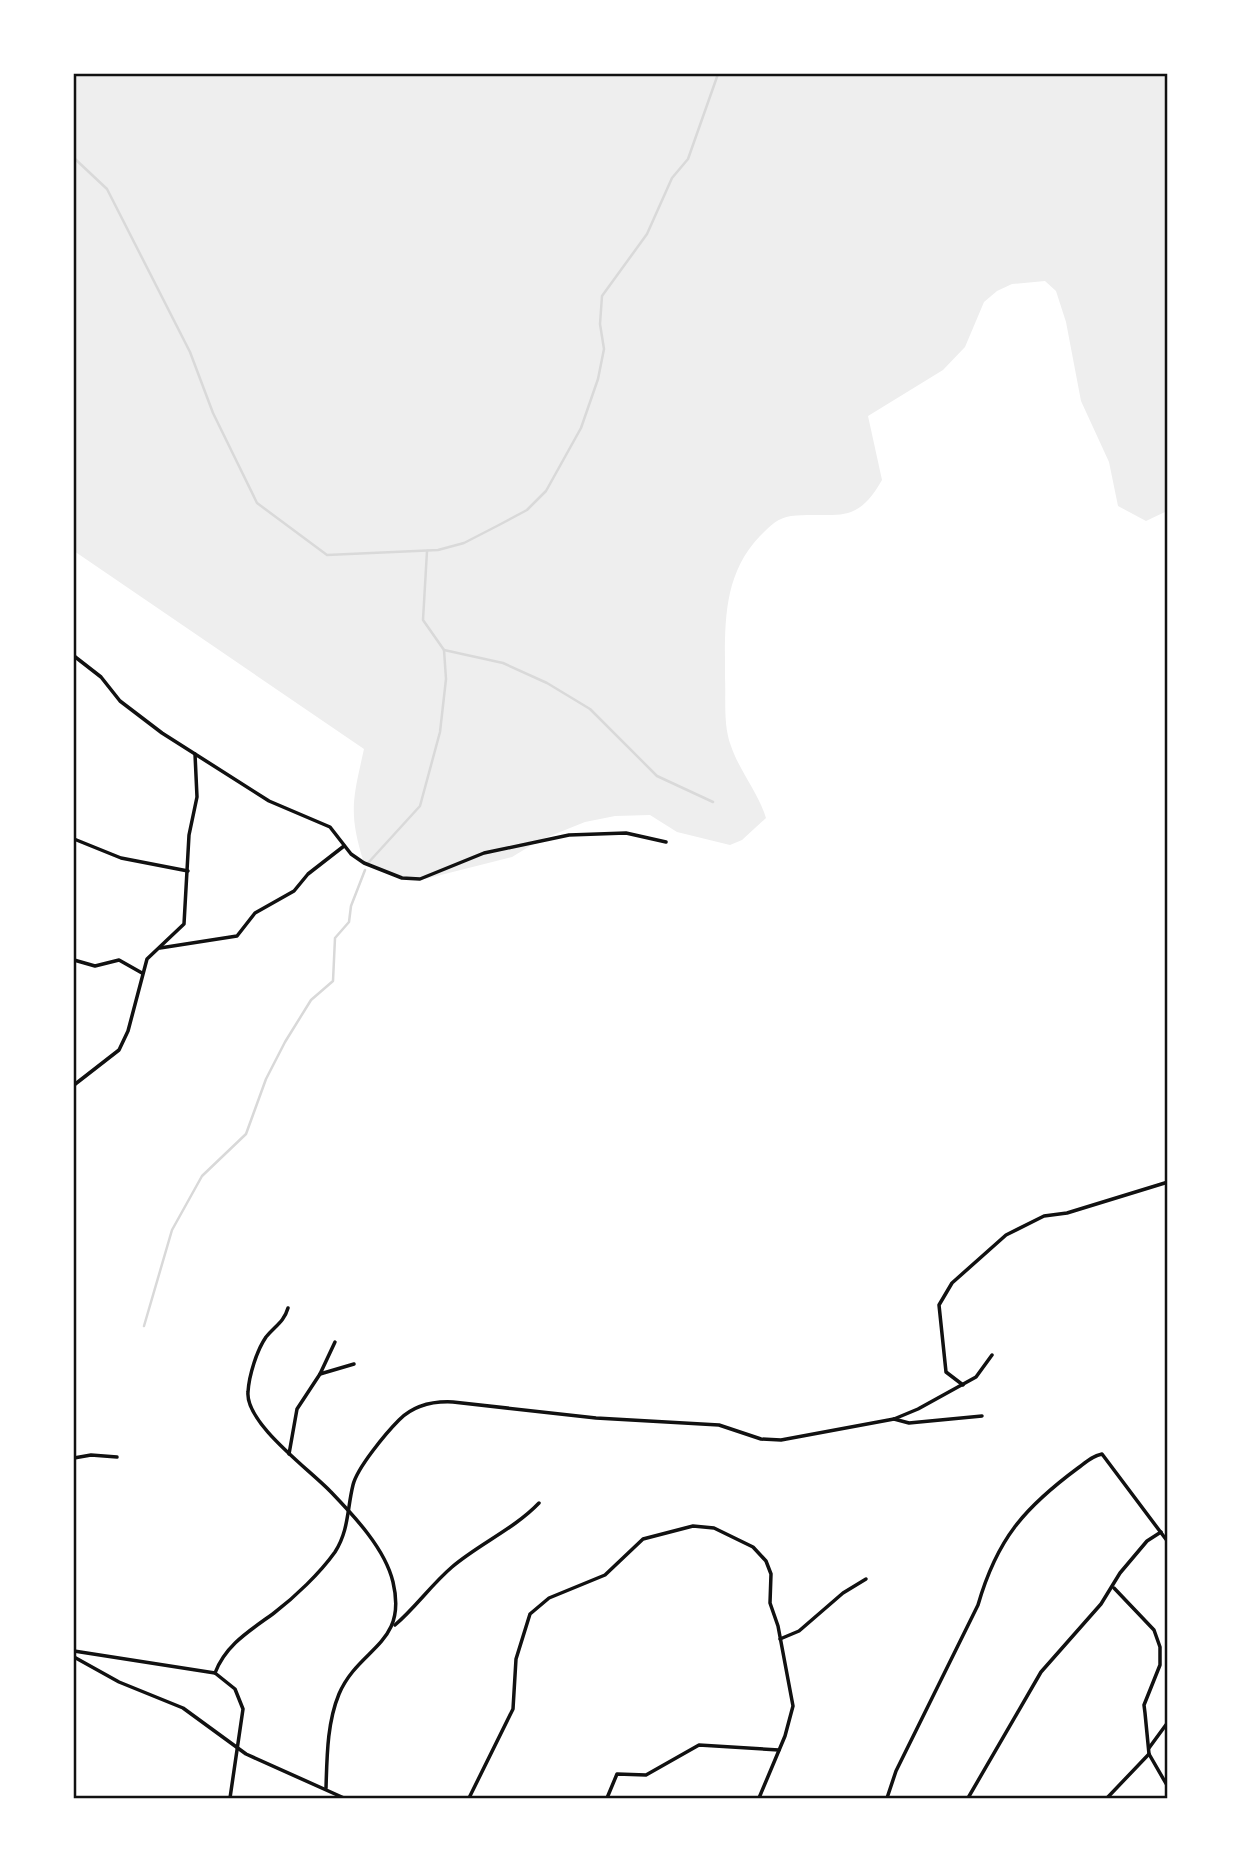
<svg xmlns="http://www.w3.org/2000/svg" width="1241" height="1872" viewBox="0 0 1241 1872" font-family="'Fira Sans',sans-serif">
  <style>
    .green { fill: #eee }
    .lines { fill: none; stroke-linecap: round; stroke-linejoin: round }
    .stream { stroke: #d9d9d9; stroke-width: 2.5 }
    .minor { stroke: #111; stroke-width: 3.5 }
    .neatline { fill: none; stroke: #111; stroke-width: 2.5 }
  </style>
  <rect width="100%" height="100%" fill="#fff"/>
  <path class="green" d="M74,74H1167V511L1146,521L1118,506L1109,462L1081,401L1066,322L1056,291L1045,281L1012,284L997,291L984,302L965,347L943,370L868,416L882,480C855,528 835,511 791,516C777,518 769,527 760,536C722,576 725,625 725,677C726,699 723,725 731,746C740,772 758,792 766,818L742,840L730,845L677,832L650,815L615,816L585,822L540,840L512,857L425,879L402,878L364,863C348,812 353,799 364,749L74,551Z"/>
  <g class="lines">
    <g class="stream">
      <path d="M74,158L107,189L190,352L213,413L257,503L327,555L438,550L464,543L497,526L527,510L546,491L581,428L598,379L604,349L600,324L602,296L647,234L672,178L688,159L718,74"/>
      <path d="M444,650L503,663L547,683L590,709L657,776L713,802"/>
      <path d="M368,863L420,806L440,732L446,679L444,650L423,620L427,551"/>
      <path d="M144,1326L172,1230L202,1176L246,1134L266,1079L285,1042L311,1000L333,981L335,938L349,922L351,906L365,870"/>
    </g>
    <g class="minor">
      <path d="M74,656L101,677L120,701L162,733L269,801L330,827L351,854L364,863L402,878L420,879L484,853L569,835L626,833L666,842"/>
      <path d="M74,839L121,858L188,871"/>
      <path d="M1168,927V933"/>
      <path d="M160,948L237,936L255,913L294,891L308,874L344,846"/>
      <path d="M74,960L95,966L119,960L142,973"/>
      <path d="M74,1085L119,1050L128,1031L147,959L184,924L189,835L197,797L195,754"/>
      <path d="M288,1308C284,1322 275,1326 266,1337C257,1350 249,1375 248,1392C245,1423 310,1470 330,1491C353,1515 385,1548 393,1582C408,1645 359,1647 339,1694C327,1723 327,1757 326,1788"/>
      <path d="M320,1374L354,1364"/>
      <path d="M963,1385L946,1372L939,1305L952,1283L1006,1235L1044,1216L1067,1213L1168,1182"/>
      <path d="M894,1419L909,1423L982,1416"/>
      <path d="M289,1454L297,1409L320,1374L335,1342"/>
      <path d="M74,1458L91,1455L117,1457"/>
      <path d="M1114,1588L1154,1630L1160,1647V1665L1144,1705L1145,1713L1149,1754L1168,1787"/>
      <path d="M395,1625C416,1607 431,1585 452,1567C479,1544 514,1529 539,1503"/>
      <path d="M780,1639L799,1631L843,1593L866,1579"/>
      <path d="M74,1651L215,1673"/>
      <path d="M74,1657L119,1682L183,1708L246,1754L344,1798"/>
      <path d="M1149,1748L1168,1722"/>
      <path d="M230,1798L243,1709L235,1689L215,1673C226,1644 251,1630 274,1613C295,1597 320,1573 335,1552C349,1530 347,1509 353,1485C357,1468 386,1433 399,1420C414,1405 433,1401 453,1402L596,1418L719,1425L761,1439L781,1440L894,1419L918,1409L976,1377L992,1355"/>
      <path d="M469,1798L513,1709L516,1659L530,1614L549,1598L605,1575L643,1539L693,1526L714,1528L753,1547L766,1561L771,1574L770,1603L778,1626L793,1706L785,1736L759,1798"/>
      <path d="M607,1798L617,1774L646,1775L699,1745L779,1750"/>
      <path d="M887,1798L896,1771L978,1605C997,1539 1024,1508 1078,1468C1086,1462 1092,1456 1102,1454L1168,1542"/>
      <path d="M968,1798L1041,1672L1101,1604L1120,1573L1147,1541L1161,1532"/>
      <path d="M1107,1798L1149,1754"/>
    </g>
  </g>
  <rect width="1241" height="1872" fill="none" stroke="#ffffff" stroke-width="150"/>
  <rect x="75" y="75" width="1091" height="1722" class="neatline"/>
</svg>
